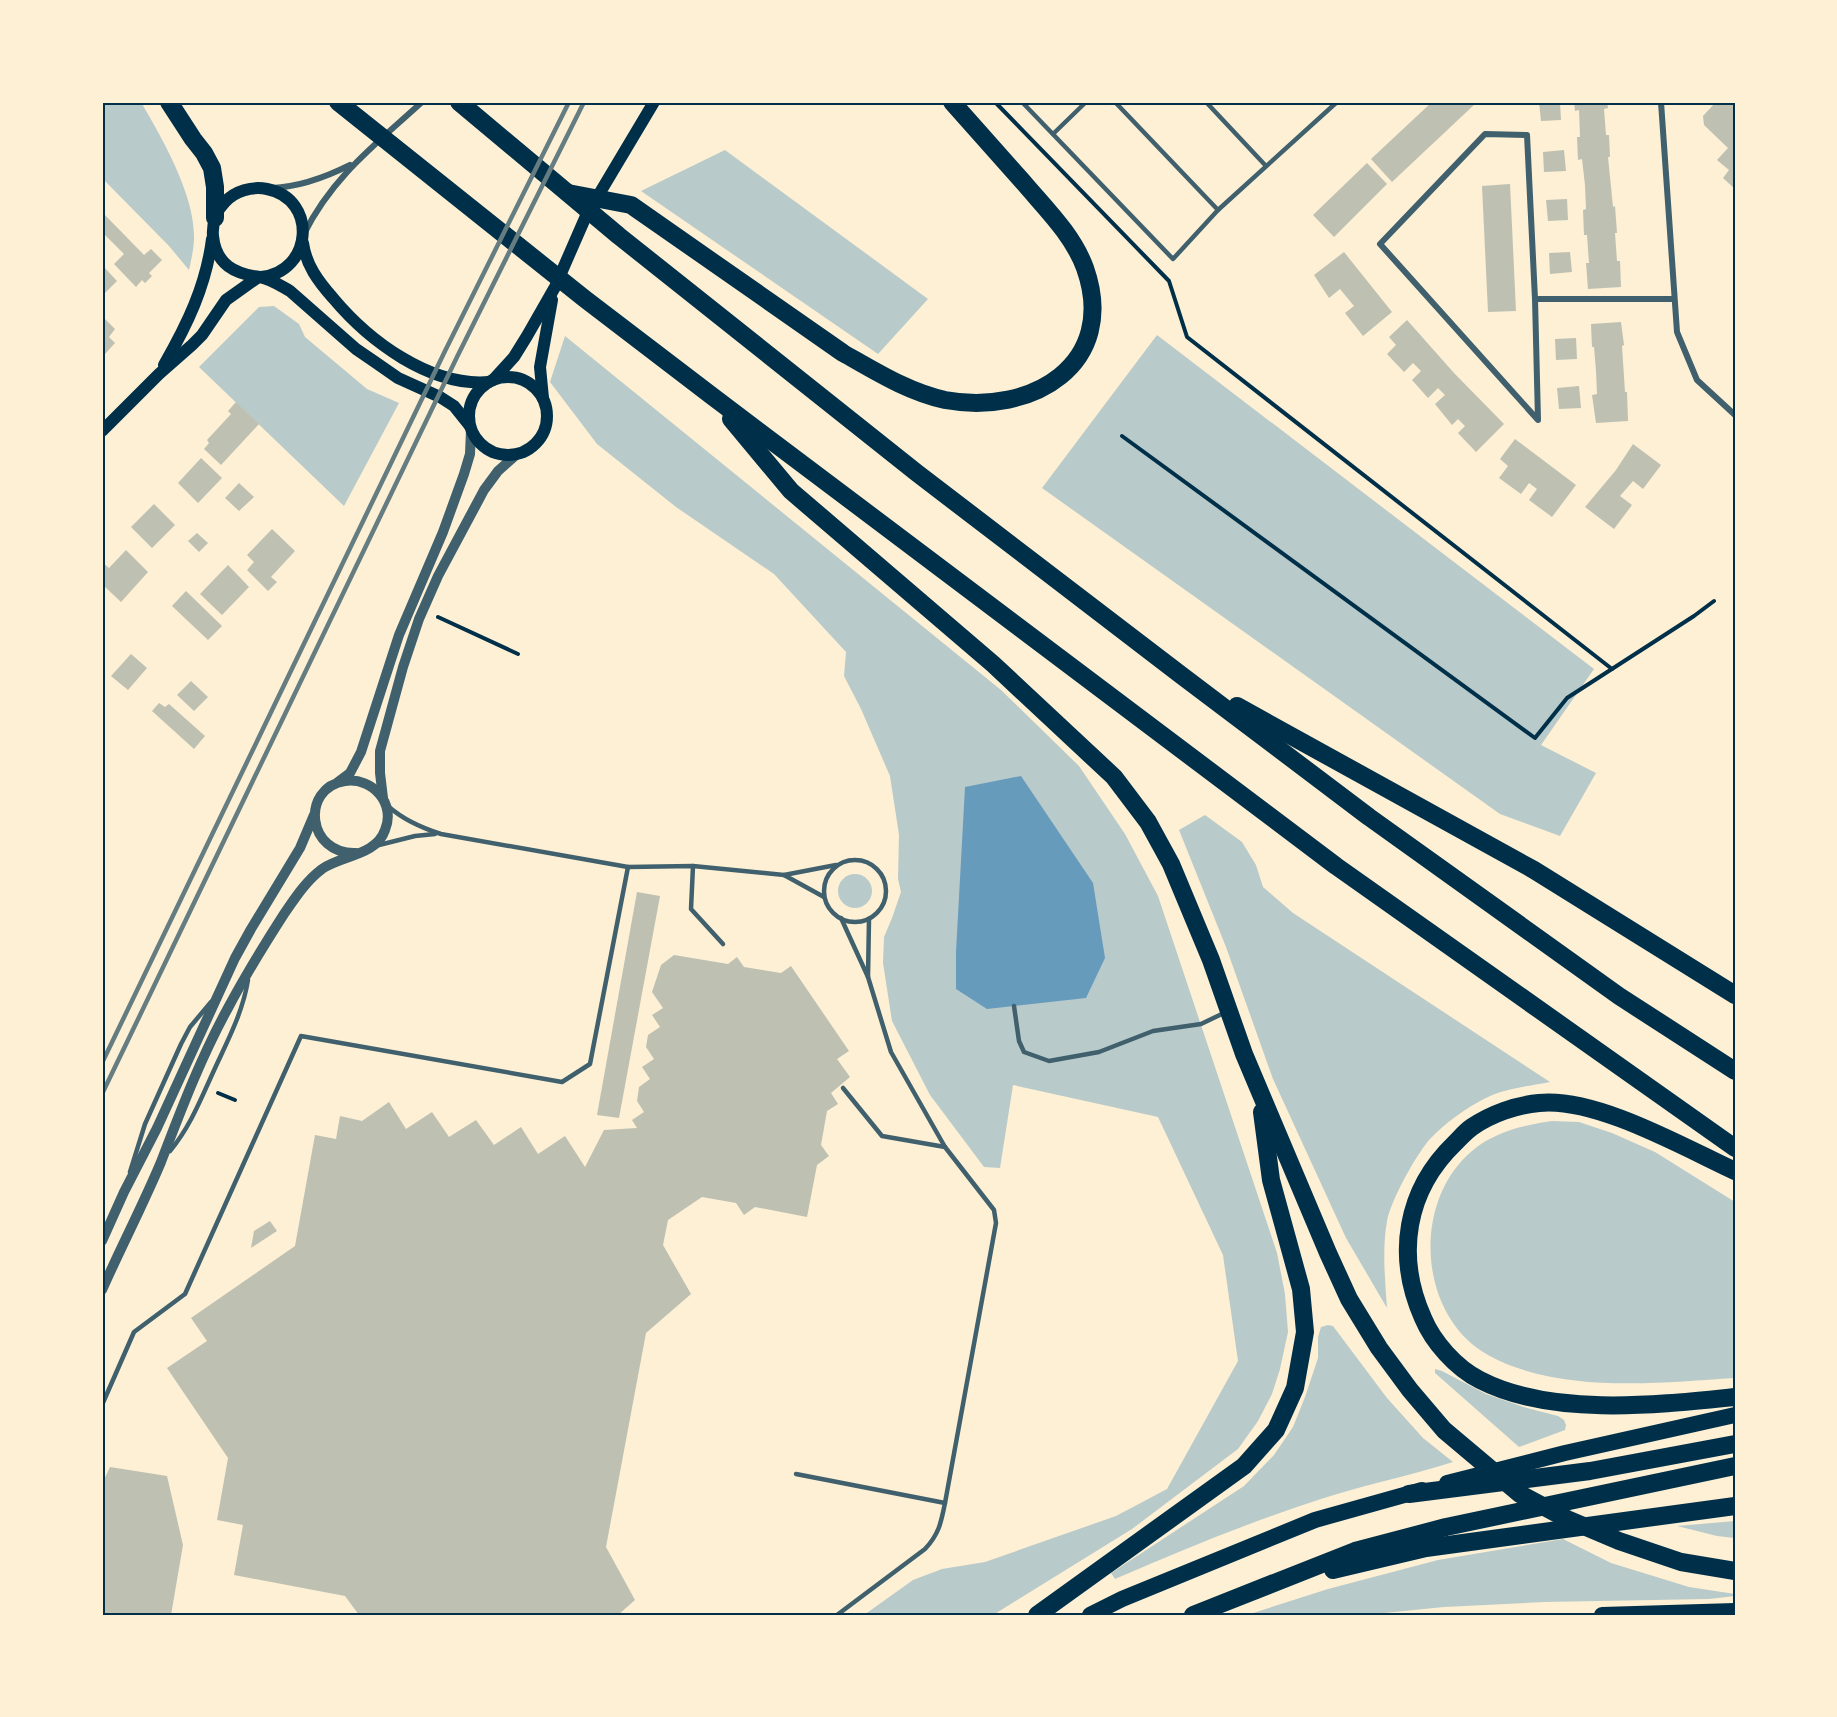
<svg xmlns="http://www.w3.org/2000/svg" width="1837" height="1717" viewBox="0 0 1837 1717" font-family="Barlow,sans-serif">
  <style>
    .green { fill: #b9caca }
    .water { fill: #669bbc }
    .building { fill: #bec0b2 }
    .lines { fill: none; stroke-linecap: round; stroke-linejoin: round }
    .path { stroke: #003049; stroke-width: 4 }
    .service { stroke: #3f606c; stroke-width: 4.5 }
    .minor { stroke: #3f606c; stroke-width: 6 }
    .tertiary { stroke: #3f606c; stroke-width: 10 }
    .secondary { stroke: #003049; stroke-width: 12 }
    .trunk { stroke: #003049; stroke-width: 16 }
    .motorway { stroke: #003049; stroke-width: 18 }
    .rail { stroke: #657d81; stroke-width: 4.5 }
    .neatline { fill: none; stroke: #003049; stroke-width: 2 }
  </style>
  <rect width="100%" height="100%" fill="#fdf0d5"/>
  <g class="green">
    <path d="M102,102H141C162,138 195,195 194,238C194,249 191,260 189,270L169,246L102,178Z"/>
    <path d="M725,150L928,299L878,354L641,191Z"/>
    <path d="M274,306L299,324L305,337L367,389L399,403L344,506L199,367L259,307Z"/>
    <path d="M1157,335L1594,669L1541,745L1596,773L1560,836L1500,814L1042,488Z"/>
    <path d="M565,336L1001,690L1079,766L1125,834L1158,896L1277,1253L1285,1294L1288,1332L1280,1369L1272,1394L1258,1421L1238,1449L1132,1529L993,1615H864L913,1580L942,1569L985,1562L1116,1516L1167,1489L1238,1361L1223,1255L1158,1117L1013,1085L1000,1168L984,1167L930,1095L892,1021L883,963L884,937L892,918L901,892L898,879L899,835L890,776L861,709L844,676L846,652L774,574L676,507L597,444L550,382Z"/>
    <path d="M1205,815L1242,842L1256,865L1263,887L1293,913L1550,1082C1530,1086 1507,1088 1488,1097C1467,1107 1445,1123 1429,1140C1415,1157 1391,1200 1387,1221C1382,1250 1385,1279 1387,1308L1346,1238L1273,1079L1226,947L1179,830Z"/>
    <circle cx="855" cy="891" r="17"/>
    <path d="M1552,1121L1579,1122L1612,1133L1655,1152L1735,1202V1378C1658,1383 1558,1394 1488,1355C1418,1316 1411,1202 1472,1151C1494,1132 1524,1125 1552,1121Z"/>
    <path d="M1328,1325L1333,1326L1387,1398L1423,1438L1453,1462C1409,1476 1364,1485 1321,1499C1250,1522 1182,1550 1115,1579L1111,1573L1244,1486L1274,1455L1293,1427L1305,1397L1318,1358V1337L1321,1327Z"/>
    <path d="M1435,1369L1442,1371L1486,1394L1527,1408L1558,1416L1564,1420L1566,1425L1565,1430L1519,1447L1435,1373Z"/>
    <path d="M1735,1521V1538L1717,1536L1677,1526Z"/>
    <path d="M1563,1539L1611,1563L1689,1587L1735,1594V1596L1709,1599L1544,1602L1444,1607L1364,1615H1247L1328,1589L1438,1560Z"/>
  </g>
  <path class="water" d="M1021,776L1093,883L1105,958L1086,998L987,1009L956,989V952L965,787Z"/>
  <g class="building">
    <path d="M1432,102H1475L1476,103L1392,182L1371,159Z"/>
    <path d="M1539,102H1560L1561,120L1541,121Z"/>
    <path d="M1574,102H1607L1608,108L1604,109L1606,135H1609L1610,157H1608L1613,207L1615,206L1617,233H1615L1617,261H1620L1621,287L1588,289L1586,263H1589L1587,235H1584L1583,210L1586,209L1585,185L1582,159L1578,160L1577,137H1580L1579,110L1575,111Z"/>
    <path d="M1716,102H1735V189L1723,178L1729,170L1717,160L1728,148L1704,125L1703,116Z"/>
    <path d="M1564,150L1566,171L1544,172L1543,152Z"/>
    <path d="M1367,163L1387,184L1334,237L1313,215Z"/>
    <path d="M1510,184L1516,311L1488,312L1482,186Z"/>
    <path d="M1567,199L1568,220L1548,221L1546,200Z"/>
    <path d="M102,212L144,255L151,249L162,260L149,273L152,276L145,283L142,280L136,287L114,264L124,254L102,232Z"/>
    <path d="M1344,252L1392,312L1363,336L1345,313L1354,306L1340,289L1329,298L1314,275Z"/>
    <path d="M1570,252L1572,272L1550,274L1549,253Z"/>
    <path d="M102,265L117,281L102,296Z"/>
    <path d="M102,316L115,329L109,337L115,343L105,354L102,351Z"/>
    <path d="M1407,320L1454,373L1504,424L1476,452L1458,433L1465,426L1458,419L1452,425L1435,404L1445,395L1438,388L1428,398L1412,380L1421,371L1413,363L1404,372L1387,354L1396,345L1389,337Z"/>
    <path d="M1621,322L1624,345L1622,346L1625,392H1627L1628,421L1596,423L1592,395L1597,394L1596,371L1594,347H1592L1591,324Z"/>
    <path d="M1576,338L1577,359L1556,360L1555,339Z"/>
    <path d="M1579,386L1581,408L1559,409L1557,388Z"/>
    <path d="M236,402L259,424L221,465L204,449L209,443L207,440L231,414L228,411Z"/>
    <path d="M1515,439L1576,485L1552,517L1529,500L1537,489L1529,483L1521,494L1499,478L1508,466L1500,459Z"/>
    <path d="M1633,444L1661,465L1643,489L1633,481L1620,496L1632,505L1614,529L1585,507L1616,470Z"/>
    <path d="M201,458L222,478L198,503L178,483Z"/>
    <path d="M239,483L254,497L239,511L225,498Z"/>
    <path d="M154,504L175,525L152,548L131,527Z"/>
    <path d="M272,529L295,551L271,577L277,582L268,591L247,570L254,562L247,555Z"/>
    <path d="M197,533L208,543L199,552L188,541Z"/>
    <path d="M126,550L148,572L121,602L102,584V564L103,563L109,568Z"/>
    <path d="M228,565L249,587L222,615L200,594Z"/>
    <path d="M186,591L222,626L208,640L172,606Z"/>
    <path d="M131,654L147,668L128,690L111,676Z"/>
    <path d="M191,681L208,697L194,711L177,695Z"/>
    <path d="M159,703L165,707L169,704L205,736L194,749L152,711Z"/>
    <path d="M637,892L660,896L619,1118L597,1115Z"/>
    <path d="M674,955L728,964L737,957L744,967L781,973L791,966L849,1051L837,1059L850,1077L831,1093L838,1104L827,1111L821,1145L829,1156L817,1165L807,1217L755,1207L744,1215L736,1203L702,1197L668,1220L663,1245L691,1294L646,1333L606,1547L635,1600L618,1615H359L345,1596L234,1575L243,1525L217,1520L228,1458L167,1368L207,1341L191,1318L295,1246L315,1135L336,1139L340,1116L362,1121L389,1102L406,1129L432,1112L449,1137L476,1120L494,1145L521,1127L538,1154L565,1136L585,1167L604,1130L637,1128L632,1120L644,1112L637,1101L639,1087L650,1079L642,1067L654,1059L646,1047L648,1035L660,1027L652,1015L663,1008L652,992L661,965Z"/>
    <path d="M270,1221L277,1231L251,1248L254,1231Z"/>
    <path d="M110,1467L167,1476L183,1545L171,1615H102V1484Z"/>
  </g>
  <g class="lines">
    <g class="path">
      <path d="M995,102L1169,281L1187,337L1612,669"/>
      <path d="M1122,436L1535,738L1567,698L1694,616L1714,601"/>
      <path d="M438,617L518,654"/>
      <path d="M218,1093L235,1100"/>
    </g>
    <g class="service">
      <path d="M1022,102L1173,259L1218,210L1337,102"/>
      <path d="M1115,102L1218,210"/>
      <path d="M1206,102L1266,166"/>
      <path d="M1053,134L1086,102"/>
      <path d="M389,807C404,820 422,828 441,834L628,867L693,866L784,875"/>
      <path d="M379,845L415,836L435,834"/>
      <circle cx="855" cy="891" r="31"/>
      <path d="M693,866L691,909L723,944"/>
      <path d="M824,897L784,875L836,865"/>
      <path d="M841,918L868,977L869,919"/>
      <path d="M1014,1006L1019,1041L1024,1052L1049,1061L1099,1052L1153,1031L1201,1024L1226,1012"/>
      <path d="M843,1088L882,1136L945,1147"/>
      <path d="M170,1151C191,1126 202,1096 216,1066C229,1038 243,1011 248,980"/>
      <path d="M130,1172L145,1124L181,1044L190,1027L211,1002"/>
      <path d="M102,1405L134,1332L185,1294L301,1036L562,1082L590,1064L628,867"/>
      <path d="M796,1474L945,1503"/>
      <path d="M837,1615L925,1549C939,1534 941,1523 945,1503L996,1223L994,1210L945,1147L891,1052L868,977"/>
    </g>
    <g class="minor">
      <path d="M1661,102L1677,332L1697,380L1735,415"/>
      <path d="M272,188C299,187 326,177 350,165"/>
      <path d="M304,234C332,177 376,144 422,102"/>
      <path d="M1535,299L1538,420L1380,244L1485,134L1527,135L1535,299H1674"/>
    </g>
    <g class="tertiary">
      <path d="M338,782L350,773L361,752L399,635L443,532L464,474L470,454L471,430"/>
      <path d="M383,798L380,773V751L403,667L419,619L438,576L484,490L498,471L516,455"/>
      <path d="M102,1241L124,1192L157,1128L235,958L251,929L300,848L314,815"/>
      <path d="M102,1290C121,1247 143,1205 161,1162C181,1110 201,1057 228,1008C245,976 264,945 284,914C295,898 306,881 322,869C342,855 376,856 385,830C396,804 373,777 345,781C300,788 307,855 356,853"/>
    </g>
    <g class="secondary">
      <path d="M303,243C306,265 318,281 333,298C369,341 430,387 489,382"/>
      <path d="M261,277C313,272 318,199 267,189C252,186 235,191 225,202C216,211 212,224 213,236C216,265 235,274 260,277C271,279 281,286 290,291L356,349L375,362L398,378L440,397L454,406L470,426"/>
      <path d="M164,365C187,325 206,286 212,239"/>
      <circle cx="508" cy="416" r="39"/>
      <path d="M493,380L514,357L527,336L555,287L586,216L654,102"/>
      <path d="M543,398L540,367L552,300"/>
      <path d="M102,431L159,374L192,345L202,335L226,300L257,278"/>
    </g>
    <g class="trunk">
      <path d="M1447,1483L1565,1453L1735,1415"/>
      <path d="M1090,1615L1122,1599L1315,1520L1422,1490"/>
      <path d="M1602,1615L1735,1611"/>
    </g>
    <g class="motorway">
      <path d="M169,102L193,139L204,153L212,168L215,187V218"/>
      <path d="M338,102L585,299L712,396L1336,866L1735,1148"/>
      <path d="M459,102L619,236L917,473L1181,675L1369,817L1619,996L1735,1071"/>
      <path d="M568,193L631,205L843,353C875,371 908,392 945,400C1032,416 1119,364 1085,268C1073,235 1046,209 1024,183C1000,156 976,129 952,102"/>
      <path d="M731,419L791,491L993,664L1114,777L1148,822L1171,864L1211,960L1244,1054L1328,1253L1349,1299L1379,1348L1410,1390L1444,1430L1520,1494L1567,1519L1619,1541L1681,1562L1735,1571"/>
      <path d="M1237,706L1534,870L1735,995"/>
      <path d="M1735,1171C1683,1147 1596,1097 1539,1103C1516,1105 1491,1114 1472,1127C1466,1131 1460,1138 1455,1143C1406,1190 1395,1255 1423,1318C1433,1342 1456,1368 1480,1380C1552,1417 1657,1405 1735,1397"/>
      <path d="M1409,1494L1590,1471L1735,1444"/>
      <path d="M1333,1570L1426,1548L1735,1506"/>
      <path d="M1037,1615L1244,1466L1276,1430L1295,1388L1305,1332L1301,1289L1271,1180L1262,1112"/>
      <path d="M1193,1615L1355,1551L1446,1527L1735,1466"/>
    </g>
    <g class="rail">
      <path d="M102,1063L445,351L569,102"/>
      <path d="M102,1094L457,357L584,102"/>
    </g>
  </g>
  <rect width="1837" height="1717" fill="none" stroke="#fdf0d5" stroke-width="207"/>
  <rect x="104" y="104" width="1630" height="1510" class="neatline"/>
</svg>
